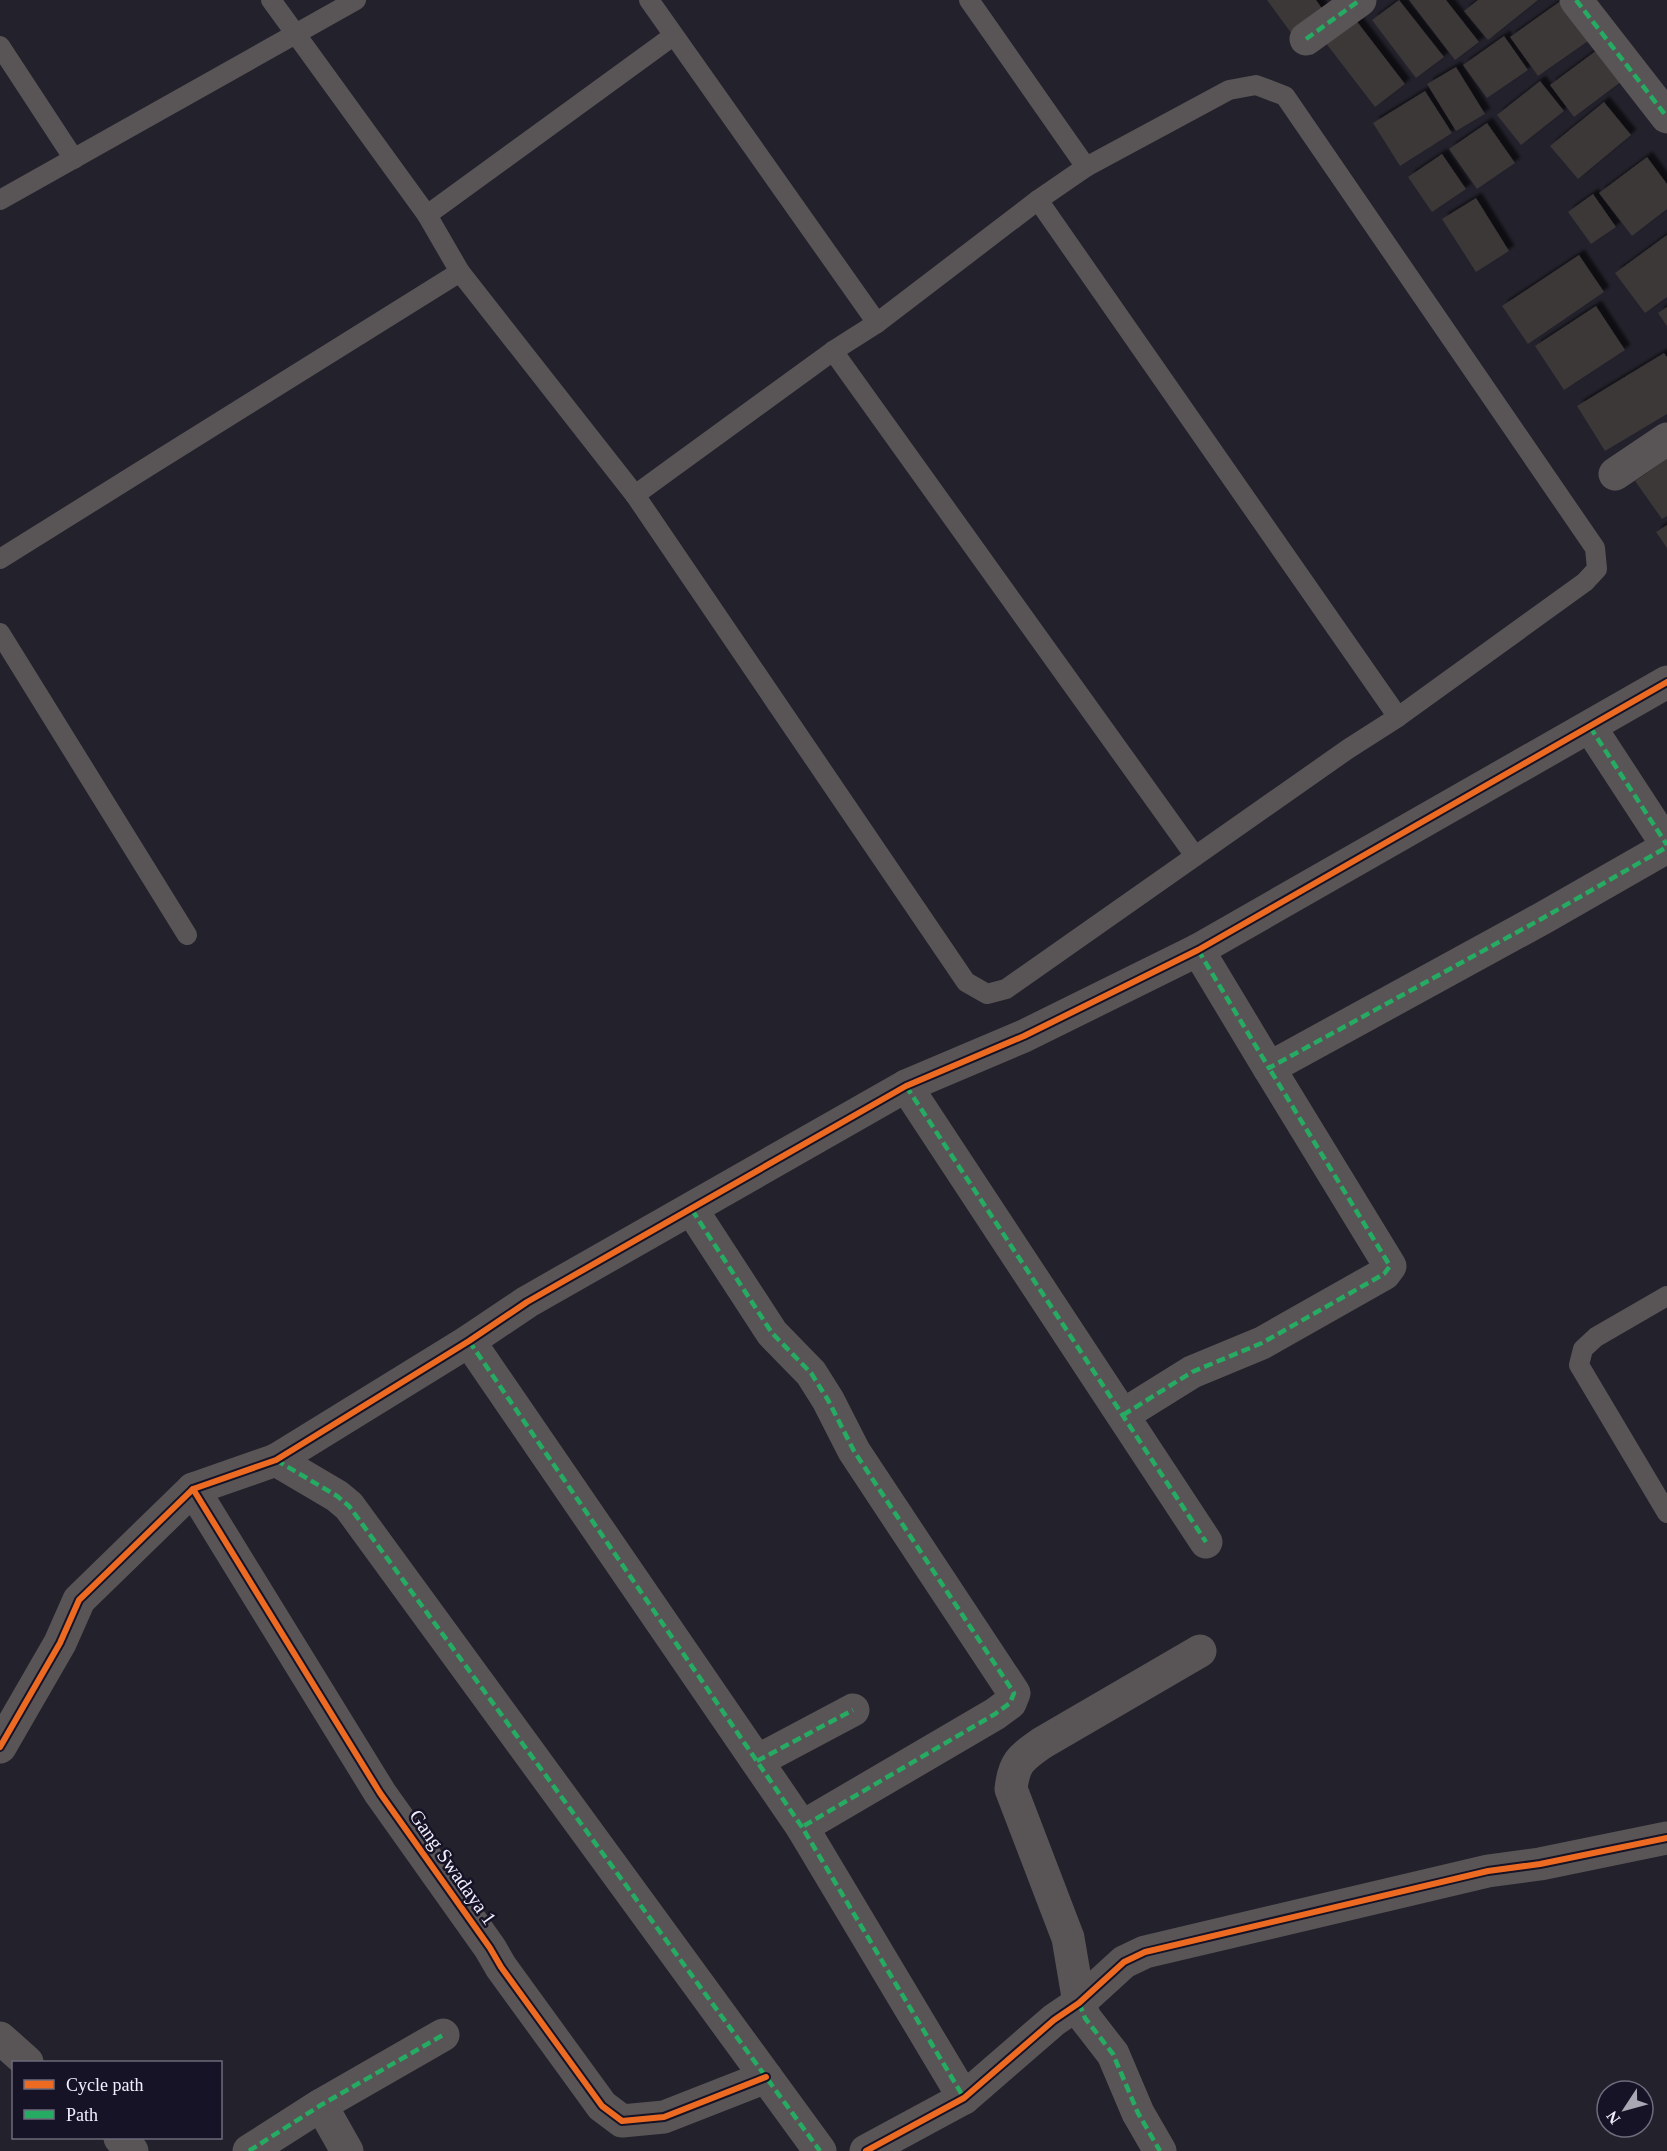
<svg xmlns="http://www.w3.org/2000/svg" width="1667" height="2151" viewBox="0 0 1667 2151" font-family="Georgia,serif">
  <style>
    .building { fill: #3c3739; filter: url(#shadow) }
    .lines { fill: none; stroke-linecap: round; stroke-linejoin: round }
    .service { stroke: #595557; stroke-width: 20 }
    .minor { stroke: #595557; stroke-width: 33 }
    .quiet { stroke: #26ab63; stroke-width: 4.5; stroke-dasharray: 9 4.5; stroke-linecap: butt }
    .cycleway-casing { stroke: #161326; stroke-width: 10 }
    .cycleway { stroke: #ed6a23; stroke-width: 6 }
    .labels { text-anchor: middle; stroke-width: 5; stroke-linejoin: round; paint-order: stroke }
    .street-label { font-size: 20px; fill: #f1effd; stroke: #161326 }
  </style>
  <defs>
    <filter id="shadow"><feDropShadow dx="5.5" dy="-5.5" stdDeviation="1.5" flood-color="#0009"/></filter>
  </defs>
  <rect width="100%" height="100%" fill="#23212b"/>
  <g class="building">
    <path d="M1267,0H1316L1326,14L1294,37Z"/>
    <path d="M1399,0L1444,57L1416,78L1372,20Z"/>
    <path d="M1409,0H1446L1479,42L1455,60Z"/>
    <path d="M1478,0H1538L1488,40L1464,11Z"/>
    <path d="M1562,0L1591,39L1538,76L1510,37Z"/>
    <path d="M1355,19L1405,84L1375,107L1325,42Z"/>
    <path d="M1504,36L1528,70L1487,98L1463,65Z"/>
    <path d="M1597,50L1622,81L1574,117L1550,85Z"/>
    <path d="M1456,67L1485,114L1456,131L1427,84Z"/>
    <path d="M1540,81L1564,111L1521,145L1497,115Z"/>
    <path d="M1425,91L1452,133L1400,166L1373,123Z"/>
    <path d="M1604,102L1631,135L1578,179L1550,146Z"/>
    <path d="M1487,123L1515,163L1477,189L1449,149Z"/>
    <path d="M1442,154L1466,189L1432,212L1408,177Z"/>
    <path d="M1647,157L1667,184V209L1632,236L1599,193Z"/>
    <path d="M1593,194L1616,227L1591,244L1568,212Z"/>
    <path d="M1476,198L1509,251L1476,272L1442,219Z"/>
    <path d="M1667,235V297L1645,313L1615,273Z"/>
    <path d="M1579,255L1604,292L1528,344L1502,306Z"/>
    <path d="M1596,306L1625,350L1564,390L1535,346Z"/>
    <path d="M1667,307V326L1658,313Z"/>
    <path d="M1664,353L1667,357V414L1605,451L1577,406Z"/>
    <path d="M1667,459V516L1662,519L1635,481Z"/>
    <path d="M1667,525V548L1656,532Z"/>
  </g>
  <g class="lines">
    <g class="service">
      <path d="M271,0L427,215L460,272"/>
      <path d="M649,0L877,323"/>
      <path d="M0,46L74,159"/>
      <path d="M0,200L356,0"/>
      <path d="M1038,200L1398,717"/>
      <path d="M427,215L673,36"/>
      <path d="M833,351L1195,856"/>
      <path d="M635,495L833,351L877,323L1038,200L1086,167"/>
      <path d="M0,559L460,272L635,495L966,982L987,994L1006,989L1348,749L1398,717L1585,582L1597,569L1595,548L1285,96L1256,85L1229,90L1086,167L969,0"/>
      <path d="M0,633L187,935"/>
      <path d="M1667,1296L1596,1337L1583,1349L1579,1365L1667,1513"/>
    </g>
    <g class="minor">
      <path d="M1576,0L1667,117"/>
      <path d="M1306,39L1360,0"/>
      <path d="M1615,474L1667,439"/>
      <path d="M1590,727L1667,845"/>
      <path d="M1198,950L1269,1068L1543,918L1667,847"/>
      <path d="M906,1086L1206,1542"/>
      <path d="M692,1210L772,1333L811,1373L828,1400L854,1451L1014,1693L1010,1703L995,1714L802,1827"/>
      <path d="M469,1341L802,1827L964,2098"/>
      <path d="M1123,1415L1192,1372L1262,1343L1384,1274L1390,1266L1269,1068"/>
      <path d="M276,1460L337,1496L349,1506L820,2151"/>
      <path d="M193,1489L380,1793L490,1948L501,1967L602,2106L622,2121L664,2117L766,2077"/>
      <path d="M0,1747L60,1643L79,1600L193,1489L276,1460L469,1341L527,1302L906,1086L1024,1036L1198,950L1667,682"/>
      <path d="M757,1761L853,1710"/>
      <path d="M0,2038L27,2062"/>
      <path d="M321,2105L347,2151"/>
      <path d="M120,2138L132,2151"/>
      <path d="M249,2151L321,2105L443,2035"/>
      <path d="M866,2151L964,2098L1054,2020L1079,2003L1124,1962L1145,1952L1488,1871L1540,1864L1667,1838"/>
      <path d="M1160,2151L1138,2113L1113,2054L1085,2018L1079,2003L1068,1938L1011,1789C1014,1762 1021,1758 1042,1743L1200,1651"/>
    </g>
    <g class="quiet">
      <path d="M1576,0L1667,117"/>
      <path d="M1306,39L1360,0"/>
      <path d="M1590,727L1667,845"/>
      <path d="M1198,950L1269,1068L1543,918L1667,847"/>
      <path d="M906,1086L1206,1542"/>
      <path d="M692,1210L772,1333L811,1373L828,1400L854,1451L1014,1693L1010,1703L995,1714L802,1827"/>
      <path d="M469,1341L802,1827L964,2098"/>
      <path d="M1123,1415L1192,1372L1262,1343L1384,1274L1390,1266L1269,1068"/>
      <path d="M276,1460L337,1496L349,1506L820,2151"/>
      <path d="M757,1761L853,1710"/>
      <path d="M1079,2003L1085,2018L1113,2054L1138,2113L1160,2151"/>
      <path d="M249,2151L321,2105L443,2035"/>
    </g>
    <defs>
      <g id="cycleway">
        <path d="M193,1489L380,1793L490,1948L501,1967L602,2106L622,2121L664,2117L766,2077"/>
        <path d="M0,1747L60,1643L79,1600L193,1489L276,1460L469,1341L527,1302L906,1086L1024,1036L1198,950L1667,682"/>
        <path d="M866,2151L964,2098L1054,2020L1079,2003L1124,1962L1145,1952L1488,1871L1540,1864L1667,1838"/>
      </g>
    </defs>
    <use href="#cycleway" class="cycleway-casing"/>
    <use href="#cycleway" class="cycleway"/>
  </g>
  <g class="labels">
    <g class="street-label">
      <text transform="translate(453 1867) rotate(55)" y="7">Gang Swadaya 1</text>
    </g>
  </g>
  <rect x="12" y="2061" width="210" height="78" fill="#161326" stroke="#6e6b7c" stroke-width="1.5"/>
  <rect x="24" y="2080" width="30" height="9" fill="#ed6a23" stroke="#6e6b7c" stroke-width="1.5"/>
  <text x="66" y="2091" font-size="18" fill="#f1effd">Cycle path</text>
  <rect x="24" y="2110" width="30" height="9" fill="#26ab63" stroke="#6e6b7c" stroke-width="1.5"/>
  <text x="66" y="2121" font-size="18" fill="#f1effd">Path</text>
  <g transform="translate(1625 2109) rotate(234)"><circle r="28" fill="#161326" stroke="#6e6b7c" stroke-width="1.5"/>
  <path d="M0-4.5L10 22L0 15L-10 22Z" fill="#a9a7b4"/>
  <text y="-9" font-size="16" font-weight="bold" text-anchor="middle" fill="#f1effd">N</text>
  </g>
</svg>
